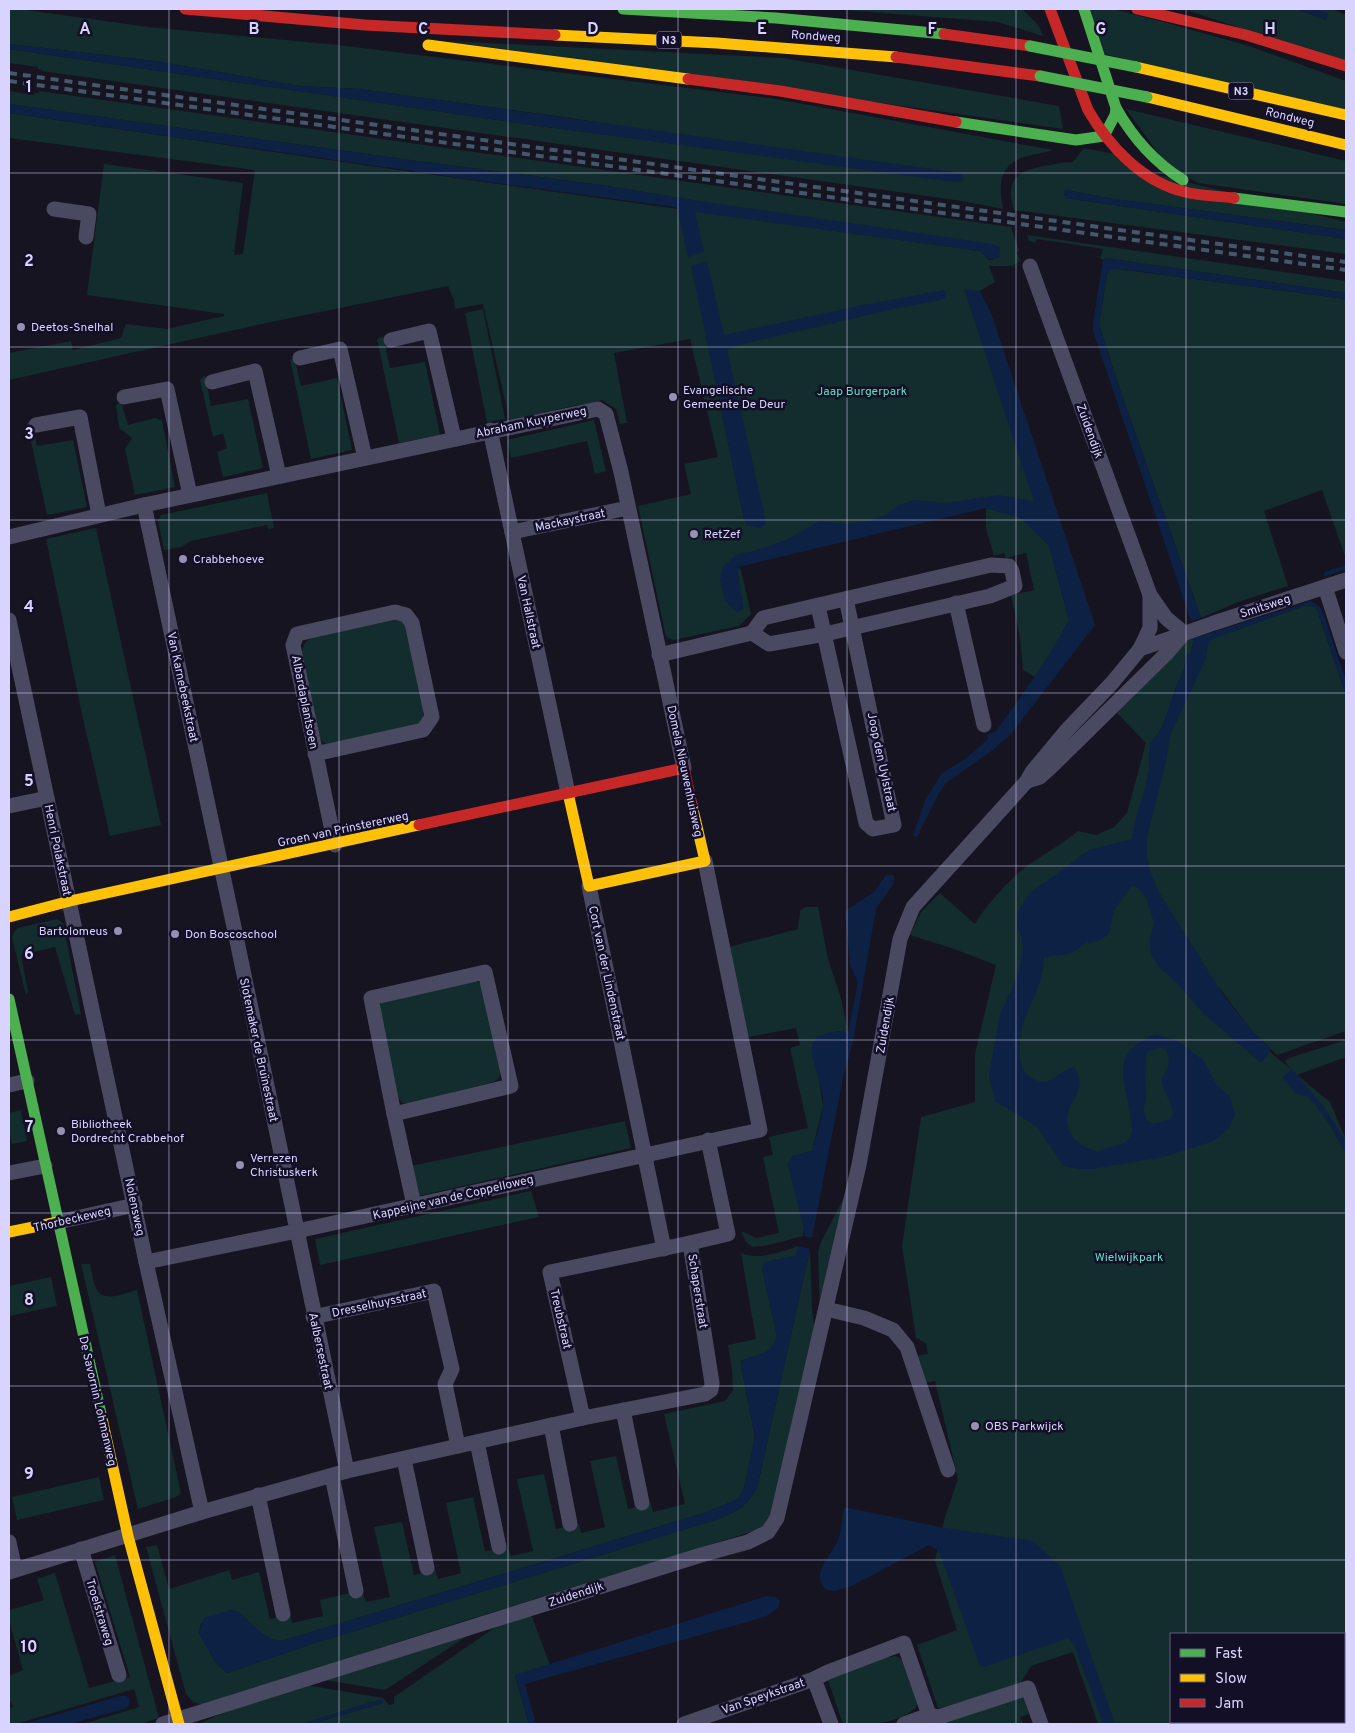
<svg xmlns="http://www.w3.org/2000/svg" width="1355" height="1733" viewBox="0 0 1355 1733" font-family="Overpass,sans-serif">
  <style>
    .green { fill: #132c2d; fill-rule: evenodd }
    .water { fill: #0d2144; fill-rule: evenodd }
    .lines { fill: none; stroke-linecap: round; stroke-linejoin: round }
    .stream { stroke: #0d2144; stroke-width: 4 }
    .street { stroke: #4a4962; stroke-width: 15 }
    .fast { stroke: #4caf50; stroke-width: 11 }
    .slow { stroke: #ffc107; stroke-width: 11 }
    .jam { stroke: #c62828; stroke-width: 11 }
    .rail { stroke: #43596b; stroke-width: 4; stroke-dasharray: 8 6; stroke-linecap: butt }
    .fast-bridge { stroke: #4caf50; stroke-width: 11 }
    .grid { fill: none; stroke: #d9d4ff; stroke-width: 1; stroke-opacity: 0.55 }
    .poi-dot { fill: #9591b1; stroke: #130f26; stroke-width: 2 }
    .labels { text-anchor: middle; stroke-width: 5; stroke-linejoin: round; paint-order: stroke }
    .shield { fill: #130f26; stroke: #9e99be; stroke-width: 1 }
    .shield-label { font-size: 11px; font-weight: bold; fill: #d9d4ff }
    .street-label { font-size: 12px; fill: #d9d4ff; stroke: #130f26 }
    .poi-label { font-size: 12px; fill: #d9d4ff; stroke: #130f26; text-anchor: start }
    .park-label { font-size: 12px; fill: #5fe0c0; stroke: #130f26 }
    .grid-label { font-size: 16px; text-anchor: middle; font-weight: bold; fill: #d9d4ff; stroke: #130f26; stroke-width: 5; stroke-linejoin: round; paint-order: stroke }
  </style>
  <rect width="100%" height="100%" fill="#161421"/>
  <g class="green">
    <path d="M9,9H19L148,27L338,45L776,99L1053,150C1042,154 1025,155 1015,161C997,172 1000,192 1003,209L962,201L42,71V70L38,69V67L9,63V49L532,125L961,182L571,118L359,89L299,86L155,61L9,44Z"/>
    <path d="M831,9H1022L1038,25L1043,36L998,22Z"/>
    <path d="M1088,9H1113L1167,23L1249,46L1346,81V110L1104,54Z"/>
    <path d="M1183,9H1297L1326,20L1328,14L1316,9H1332L1346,15V63Z"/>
    <path d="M447,41L783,58L1059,106L1063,129Z"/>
    <path d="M9,91L34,95L35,93H39V91L1011,227L1019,250L1017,252L1020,261L1012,266H989L995,282L973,295L1043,514L992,503L736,555L734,608L737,612L743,608L737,570L738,567L741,570L751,614L739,626L673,640L666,637L638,506L691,494L684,464L718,457L690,339L614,353L627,423L620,424L616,409L602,400L594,402L593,404L577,405L511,420L509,418L483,304L455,309L454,300L448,286L271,322L9,380V353L71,341L73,350L121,338L126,324L167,329L224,316V314L87,295L104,164L243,183L234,255L243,254L255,170L9,138V113L384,168L980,251L989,260H993L1000,251L601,185L410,160L9,104ZM706,336L747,525L744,519Z"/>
    <path d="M1126,109L1346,161V204L1198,183L1166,164Z"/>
    <path d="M1084,148L1114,154L1131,168L1346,222V230L1107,198L1067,190L1066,198L1346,239V254L1014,210C1001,170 1031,168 1062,163C1066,162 1069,163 1073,162Z"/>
    <path d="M1027,235L1346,281V293L1105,258L1103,260L1099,257L1069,251L1101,257L1103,249L1037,239L1035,242L1029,241Z"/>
    <path d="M1111,268L1346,299V559L1322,490L1264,511L1288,586L1238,602L1201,618L1119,387L1099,324L1107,274Z"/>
    <path d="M483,309L505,419L487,422L465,313Z"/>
    <path d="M383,336L390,368L425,362L440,435L399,443L377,339Z"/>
    <path d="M290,359L295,360L301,386L337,378L352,450L311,459Z"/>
    <path d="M205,375L211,406L248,399L263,468L223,477L217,452L227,448L223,434L217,435L213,437L200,380Z"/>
    <path d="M121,402L128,425L155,418L162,420L175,487L135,495L125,449L132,438L119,428L116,405Z"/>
    <path d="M594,420L606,471L595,474L587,441L511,458L507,440Z"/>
    <path d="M32,422L37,446L73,440L87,507L47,515L27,423Z"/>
    <path d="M267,493L274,528L268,529L267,525L191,541L181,547L164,550L158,521L161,515Z"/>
    <path d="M986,508L1020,517L1049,545L1069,620L1054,648L1035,677L1023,670L1020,637L1011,595L1034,590L1026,553L1006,558L1004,553L994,556L986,529Z"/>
    <path d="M96,528L161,825L110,836L82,714L46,539Z"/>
    <path d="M1307,605L1315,607L1317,610L1346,695V1031L1277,1055L1251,1030L1218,986L1236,1024L1292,1070L1285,1062L1289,1058L1346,1040V1057L1297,1075L1330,1102L1346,1140V1724H1098L1073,1652L1031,1666L1020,1684L975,1702L938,1708L917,1645L957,1630L935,1561L945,1517L958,1479L935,1381L925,1383L916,1356L928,1354L926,1343L916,1338L902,1246L921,1117L975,1102V1054L996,965L954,949L910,935L921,912L940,893L975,924C984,907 1011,878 1027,866C1044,854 1061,845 1078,831L1096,835L1114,827L1127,813L1146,743L1117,713L1186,641L1194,638L1191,653L1186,655L1184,670L1178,682L1162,728L1150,745L1149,767L1211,634L1227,628L1228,633ZM1171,1634H1344V1722H1171Z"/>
    <path d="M394,619L401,621L406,625L423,709V718L421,723L330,745L324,743L320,738L302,652C304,642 306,640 315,637Z"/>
    <path d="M805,907H818L828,959L841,998L848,1033L837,1031L819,1079L823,1106L812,1151L793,1156L788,1164L804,1227L803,1236L765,1246L753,1247L746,1242L741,1231L757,1238L779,1233L763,1157L773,1155L769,1137L808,1128L790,1048L800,1045L796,1028L748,1037L729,947L798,929L800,911Z"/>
    <path d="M57,919L63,923L81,1014L75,1015L55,947L21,955L28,992L26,995L12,938L14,932L18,928Z"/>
    <path d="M471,981L478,982L482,986L501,1073L498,1079L494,1082L411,1103H403L398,1098L379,1009L381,1003Z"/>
    <path d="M21,1110L27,1141L12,1144L9,1132V1113Z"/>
    <path d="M625,1121L631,1148L418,1196L411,1166Z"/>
    <path d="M852,1182L820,1317L818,1252L821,1242Z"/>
    <path d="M531,1191L539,1217L320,1265L315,1239Z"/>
    <path d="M800,1246L795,1256L765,1262L762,1268L777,1336L774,1347L764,1353L741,1361V1366L755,1437L744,1488L738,1499L707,1512L282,1641L271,1639L261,1633L239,1612L230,1610L201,1623L199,1633L216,1663L227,1673L312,1644L718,1519C739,1510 745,1508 757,1488L810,1249L812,1309L816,1338L776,1508L765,1526L754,1531L451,1625L203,1705L193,1702L186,1694L146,1547L157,1545L169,1589L229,1570L232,1580L259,1572L270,1619L290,1614L292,1623L323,1616L320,1600L362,1590L366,1602L390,1597L374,1527L402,1522L414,1575L435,1569L438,1579L461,1573L446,1503L473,1497L485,1551L508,1548L511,1556L533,1551L517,1479L544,1474L556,1529L579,1524L581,1533L605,1527L590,1461L616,1456L628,1509L651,1503L653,1512L685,1504L664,1414L725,1401L733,1390L732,1370L728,1345L756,1339L741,1253C760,1261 781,1251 800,1246Z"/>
    <path d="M81,1264H90C92,1272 93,1282 96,1288C103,1304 125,1293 137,1290L181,1493L176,1497L138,1509Z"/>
    <path d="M51,1277L57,1306L9,1316V1286Z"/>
    <path d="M99,1477L104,1500L17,1520L12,1497Z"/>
    <path d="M115,1555L159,1718L140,1724H83L139,1707L134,1689L16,1724H9V1708L13,1707L9,1698V1676L23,1670L9,1620V1610L44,1600L37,1579L55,1573L89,1688L130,1677L95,1562Z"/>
    <path d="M531,1614L550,1665L515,1676L529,1724H312L382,1703V1699L302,1724H199L218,1715L306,1685L383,1698L389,1705L394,1704V1697L497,1626Z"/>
    <path d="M478,1629L385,1690L325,1680Z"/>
    <path d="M896,1656L904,1661L918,1700L916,1708C891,1726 872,1724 843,1724L828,1680L883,1658Z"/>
    <path d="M1025,1697L1029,1714L1020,1717L1023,1724H937Z"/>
  </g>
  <g class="water">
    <path d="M1297,9H1316L1328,14L1326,20Z"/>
    <path d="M9,44L155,61L299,86L359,89L961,173L964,179L961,182H954L532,125L9,49Z"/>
    <path d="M9,104L410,160L601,185L693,200L993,244L1000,248L999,257C989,262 987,257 980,251L695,212L704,252L688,257L677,208L674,207L416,172L415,173L414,171L386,167L384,168L383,167L9,113Z"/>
    <path d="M1066,190L1107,198L1346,230V239L1066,198L1063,192Z"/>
    <path d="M1105,258L1346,293V299L1121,269H1111L1107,273L1099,324L1119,387L1201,618L1191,621L1093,331V323L1103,260Z"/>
    <path d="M707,261L724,335L858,306L944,290L946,293L945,298L941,300L894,309L738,345L727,350L764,513L766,524L759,528L747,525L744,519L691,266Z"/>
    <path d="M964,289L980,291L991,313L1095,625L1011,734L993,750L946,783L938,795L917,837L913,835L926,798L942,773L965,759L988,739L987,735L996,731C1022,695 1048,660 1069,620L1049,545L1020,518L986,508L738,567L737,570L743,607L740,611L737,612L725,601L720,580L723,567L736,555L755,551L786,540L820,521L845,524L869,521L886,515L899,505L915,500L946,503L998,495L1034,501Z"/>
    <path d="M1311,601L1320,607L1323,613L1346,681V695L1317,610L1315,607L1307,605L1212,639L1208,645L1206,658L1170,736L1166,762L1147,837V857L1151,874L1160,894L1224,996L1251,1030L1271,1050L1261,1063L1203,1013L1177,983L1159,967L1151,955L1150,941L1154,922L1146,898L1137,887L1131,886L1114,910L1109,934L1098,941L1086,943L1070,954L1044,957C1043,965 1043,973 1040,980C1036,996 1028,1009 1023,1023C1019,1036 1016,1070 1030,1077C1034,1079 1038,1082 1044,1082C1054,1081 1063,1069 1074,1067C1093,1095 1055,1105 1071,1134C1073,1137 1074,1140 1078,1142C1083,1146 1093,1152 1099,1151C1102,1151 1106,1148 1109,1147C1117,1146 1125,1145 1129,1138C1133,1132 1132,1126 1131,1120C1126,1080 1107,1053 1156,1034L1177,1041L1203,1060L1217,1085L1230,1097L1235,1115L1228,1129L1214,1141L1163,1157L1091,1169H1079L1064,1166L1036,1126L995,1101L989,1076L1000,1014L1014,984L1020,967L1023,949L1021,936L1017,928L1018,911L1030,893L1089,850L1132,839L1137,814L1144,792L1149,769L1150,745L1162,728L1178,682L1184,670L1186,655L1191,653L1194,638ZM1160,1047L1166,1049L1169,1060L1168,1067L1162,1078V1084L1174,1113L1170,1119L1154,1124L1147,1120L1143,1110L1146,1100L1145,1072L1147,1052Z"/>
    <path d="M886,875H894V883L876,909L853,1042L843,1078L812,1238L804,1236V1227L788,1164C791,1154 804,1153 812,1151C816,1136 822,1120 823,1105C825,1072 784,1028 848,1032L858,982L850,965L845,911L874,892Z"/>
    <path d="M1292,1069L1324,1107L1346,1141V1154L1329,1124L1315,1104L1306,1096L1295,1093L1282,1078Z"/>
    <path d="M800,1246L810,1249L757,1488C745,1508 739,1510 718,1519L312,1644L227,1673L216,1663L199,1633L204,1618L230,1610L239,1612L261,1633L271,1639L282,1641L707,1512L738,1499L744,1488L755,1436L741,1366L742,1361C758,1353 771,1356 777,1336L762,1268L765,1262L795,1256Z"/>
    <path d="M844,1507L945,1528L1033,1541L1060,1566L1115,1724H1103L1074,1644L1068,1638L984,1667L980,1666L939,1551L929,1545L852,1586L835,1591L826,1590C810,1573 830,1557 837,1542C842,1531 842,1519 844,1507Z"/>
    <path d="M766,1596L776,1597L780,1601L778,1608L765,1617L525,1684L536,1724H529L515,1675Z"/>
    <path d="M120,1696H126L129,1698L130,1703L127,1708L70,1724H24Z"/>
    <path d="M382,1699L383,1703L312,1724H302Z"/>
  </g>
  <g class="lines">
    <path class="stream" d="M1326,574L1346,567"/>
    <g class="street">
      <path d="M54,209L89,214L86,237"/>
      <path d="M1030,266L1150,595L1166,618L1184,633"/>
      <path d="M391,340L429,331L454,438"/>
      <path d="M300,358L340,349L365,458"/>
      <path d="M212,382L255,371L279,476"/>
      <path d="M124,397L167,389L190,495"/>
      <path d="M36,425L80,417L99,515"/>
      <path d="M490,430L568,793"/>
      <path d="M144,505L237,941L347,1471"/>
      <path d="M512,532L628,508"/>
      <path d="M9,537L144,505L598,409L606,414L621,472L684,768"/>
      <path d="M1325,587L1346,652"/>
      <path d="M956,603L984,725"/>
      <path d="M818,606L866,823L873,829L894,825L846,599"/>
      <path d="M9,620L146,1262L202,1512"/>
      <path d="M1140,649L1214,623L1346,580"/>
      <path d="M659,655L752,633L763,618L991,565L1009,566L1012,571L1015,586L990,596L825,634L769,644L752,633"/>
      <path d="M315,754L423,730L432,717L412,623L406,615L395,612L297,634L293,645L335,845"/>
      <path d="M1027,781L1040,777L1051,767L1166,654L1184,633"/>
      <path d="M9,806L47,798"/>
      <path d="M589,886L664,1249"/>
      <path d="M485,972L511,1086L394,1114L371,998Z"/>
      <path d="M9,1085L27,1081"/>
      <path d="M394,1114L414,1205"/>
      <path d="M9,1173L45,1166"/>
      <path d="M58,1222L135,1205"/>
      <path d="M146,1262L297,1231L760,1130L705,861"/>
      <path d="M826,1309L864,1318L893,1330L907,1347L948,1470"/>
      <path d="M313,1317L434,1291L452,1369L445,1384L458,1446"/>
      <path d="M623,1410L642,1503"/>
      <path d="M583,1418L550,1272L690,1243"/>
      <path d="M551,1425L570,1524"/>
      <path d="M477,1442L499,1547"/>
      <path d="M404,1459L427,1568"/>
      <path d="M332,1476L356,1591"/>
      <path d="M258,1495L283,1614"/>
      <path d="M9,1542L15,1570"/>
      <path d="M81,1549L119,1675"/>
      <path d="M9,1572L202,1512L347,1471L583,1418L705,1394L711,1390L712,1383L690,1243L728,1234L708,1140"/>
      <path d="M929,1715L939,1717L1028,1688L1041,1724"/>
      <path d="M163,1724L701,1555L748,1542L768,1532L777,1518L859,1165L900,939L913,907L1027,781L1032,772L1066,731L1112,683L1140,649L1150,628V595"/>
      <path d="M684,1724L814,1679"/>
      <path d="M831,1724L814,1679L828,1672L904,1643L929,1715L904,1724"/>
    </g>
    <g class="fast">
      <path d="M623,9L776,18L944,34"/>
      <path d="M1084,9L1116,108L1115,115L1104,136"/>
      <path d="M1116,108C1133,138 1154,162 1183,180"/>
      <path d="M956,122L1076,140L1104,136"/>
      <path d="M1234,198L1346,212"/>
      <path d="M9,999L101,1414"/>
    </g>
    <g class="slow">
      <path d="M555,35L717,43L896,57"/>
      <path d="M428,45L688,79"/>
      <path d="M1136,67L1346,115"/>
      <path d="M1147,97L1346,145"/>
      <path d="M568,793L589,886L705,861L692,805"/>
      <path d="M9,917L70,901L419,825"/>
      <path d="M9,1232L58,1222"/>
      <path d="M101,1414L128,1536L179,1724"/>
    </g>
    <g class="jam">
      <path d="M185,9L365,25L555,35"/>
      <path d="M1050,9L1088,110C1109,146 1142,182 1185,192C1199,196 1219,196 1234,198"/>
      <path d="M1137,9L1246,35L1346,66"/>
      <path d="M944,34L1030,46"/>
      <path d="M896,57L1040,76"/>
      <path d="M688,79L780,91L956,122"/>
      <path d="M419,825L684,768L692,805"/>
    </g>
    <g class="rail">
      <path d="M9,73L1346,262"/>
      <path d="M9,81L1346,270"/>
    </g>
    <g class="fast-bridge">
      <path d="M1030,46L1136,67"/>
      <path d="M1040,76L1147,97"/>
    </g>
  </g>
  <path class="grid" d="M169,9V1724M339,9V1724M508,9V1724M678,9V1724M847,9V1724M1016,9V1724M1186,9V1634M9,173H1346M9,347H1346M9,520H1346M9,693H1346M9,866H1346M9,1040H1346M9,1213H1346M9,1386H1346M9,1560H1346M1186,1722V1724"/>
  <g class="poi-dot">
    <circle cx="21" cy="327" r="5"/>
    <circle cx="673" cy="397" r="5"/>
    <circle cx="694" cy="534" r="5"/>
    <circle cx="183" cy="559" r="5"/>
    <circle cx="118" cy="931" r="5"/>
    <circle cx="175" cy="934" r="5"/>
    <circle cx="61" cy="1131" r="5"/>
    <circle cx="240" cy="1165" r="5"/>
    <circle cx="975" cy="1426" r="5"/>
  </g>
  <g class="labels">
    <g class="shield">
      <rect x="656.5" y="31.5" width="25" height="17" rx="4"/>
      <rect x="1228.5" y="82.5" width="25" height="17" rx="4"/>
    </g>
    <g class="shield-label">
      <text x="669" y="44">N3</text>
      <text x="1241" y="95">N3</text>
    </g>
    <g class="street-label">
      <text transform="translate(816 36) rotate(4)" y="4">Rondweg</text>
      <text transform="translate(1290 117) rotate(14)" y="4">Rondweg</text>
      <text transform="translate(531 422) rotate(-12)" y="4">Abraham Kuyperweg</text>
      <text transform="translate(1090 431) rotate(70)" y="4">Zuidendijk</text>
      <text transform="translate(570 520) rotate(-12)" y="4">Mackaystraat</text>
      <text transform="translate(1265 606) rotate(-18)" y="4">Smitsweg</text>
      <text transform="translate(529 612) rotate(78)" y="4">Van Hallstraat</text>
      <text transform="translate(183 687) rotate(78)" y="4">Van Karnebeekstraat</text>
      <text transform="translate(305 702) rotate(79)" y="4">Albardaplantsoen</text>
      <text transform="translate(882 762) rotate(78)" y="4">Joop den Uylstraat</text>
      <text transform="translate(685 771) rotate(78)" y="4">Domela Nieuwenhuisweg</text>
      <text transform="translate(343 829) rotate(-12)" y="4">Groen van Prinstererweg</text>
      <text transform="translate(58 850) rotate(78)" y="4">Henri Polakstraat</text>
      <text transform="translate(607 973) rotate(78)" y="4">Cort van der Lindenstraat</text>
      <text transform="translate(885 1025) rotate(-80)" y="4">Zuidendijk</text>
      <text transform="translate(259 1050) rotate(78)" y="4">Slotemaker de Bruïnestraat</text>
      <text transform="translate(453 1197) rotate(-13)" y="4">Kappeijne van de Coppelloweg</text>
      <text transform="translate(135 1207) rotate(78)" y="4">Nolensweg</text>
      <text transform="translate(72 1219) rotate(-13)" y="4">Thorbeckeweg</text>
      <text transform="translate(698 1291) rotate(81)" y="4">Schaperstraat</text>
      <text transform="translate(379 1303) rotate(-12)" y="4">Dresselhuysstraat</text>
      <text transform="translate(561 1319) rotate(77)" y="4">Treubstraat</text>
      <text transform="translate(321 1351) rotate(78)" y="4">Aalbersestraat</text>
      <text transform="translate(98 1401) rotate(77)" y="4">De Savornin Lohmanweg</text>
      <text transform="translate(576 1594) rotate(-18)" y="4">Zuidendijk</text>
      <text transform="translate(100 1612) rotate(73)" y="4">Troelstraweg</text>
      <text transform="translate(763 1696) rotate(-19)" y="4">Van Speykstraat</text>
    </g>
    <g class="poi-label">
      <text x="31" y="331">Deetos-Snelhal</text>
      <text x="683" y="394">Evangelische<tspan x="683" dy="14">Gemeente De Deur</tspan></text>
      <text x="704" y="538">RetZef</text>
      <text x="193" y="563">Crabbehoeve</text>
      <text x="108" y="935" text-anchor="end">Bartolomeus</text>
      <text x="185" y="938">Don Boscoschool</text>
      <text x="71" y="1128">Bibliotheek<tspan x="71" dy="14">Dordrecht Crabbehof</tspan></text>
      <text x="250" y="1162">Verrezen<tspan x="250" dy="14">Christuskerk</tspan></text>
      <text x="985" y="1430">OBS Parkwijck</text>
    </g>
    <g class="park-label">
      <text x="862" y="395">Jaap Burgerpark</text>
      <text x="1129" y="1261">Wielwijkpark</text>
    </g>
  </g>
  <g class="grid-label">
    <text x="85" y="34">A</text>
    <text x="254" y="34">B</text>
    <text x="423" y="34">C</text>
    <text x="593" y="34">D</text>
    <text x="762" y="34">E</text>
    <text x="932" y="34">F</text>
    <text x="1101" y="34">G</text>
    <text x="1270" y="34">H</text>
    <text x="29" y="92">1</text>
    <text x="29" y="266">2</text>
    <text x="29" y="439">3</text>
    <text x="29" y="612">4</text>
    <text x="29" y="786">5</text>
    <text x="29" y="959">6</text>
    <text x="29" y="1132">7</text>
    <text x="29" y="1305">8</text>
    <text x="29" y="1479">9</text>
    <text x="29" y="1652">10</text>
  </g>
  <rect width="1355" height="1733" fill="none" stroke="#d9d4ff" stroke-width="20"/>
  <rect x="1170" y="1633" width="175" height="90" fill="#130f26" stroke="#625e7d"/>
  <rect x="1180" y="1649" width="25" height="8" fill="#4caf50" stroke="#625e7d"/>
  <text x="1215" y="1658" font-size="15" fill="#d9d4ff">Fast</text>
  <rect x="1180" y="1674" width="25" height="8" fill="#ffc107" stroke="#625e7d"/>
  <text x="1215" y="1683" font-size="15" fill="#d9d4ff">Slow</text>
  <rect x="1180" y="1699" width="25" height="8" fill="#c62828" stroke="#625e7d"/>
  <text x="1215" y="1708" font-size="15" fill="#d9d4ff">Jam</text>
</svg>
